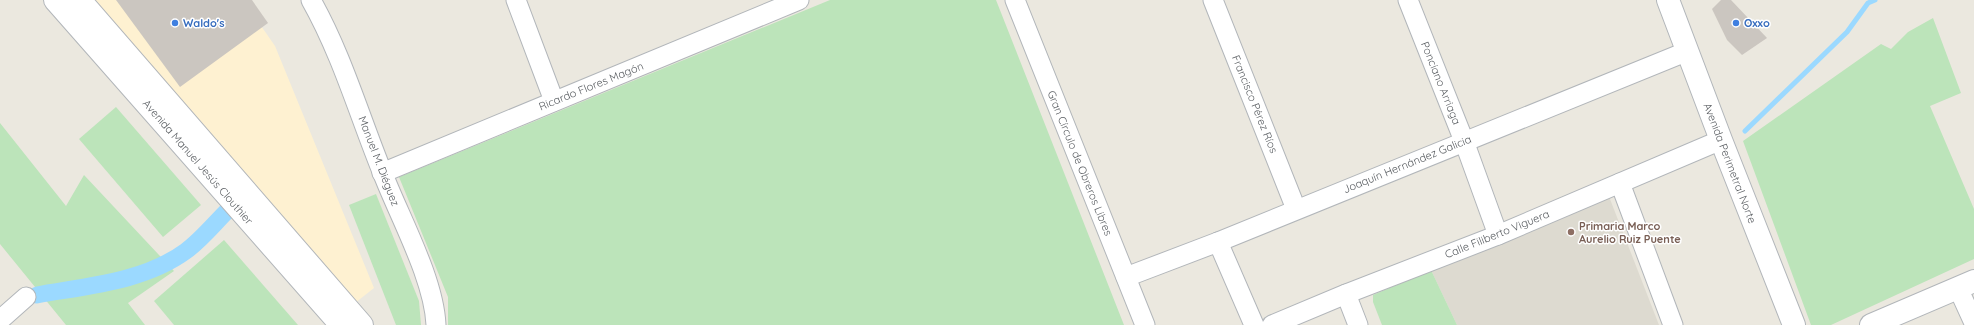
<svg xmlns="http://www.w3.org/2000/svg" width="1974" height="325" viewBox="0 0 1974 325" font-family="Quicksand,sans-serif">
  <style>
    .commercial { fill: #fef1d1 }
    .education { fill: #dddad0 }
    .green { fill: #bce4ba }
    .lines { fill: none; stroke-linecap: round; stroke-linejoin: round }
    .stream { stroke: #9bd9ff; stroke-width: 5 }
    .canal { stroke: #9bd9ff; stroke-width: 17 }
    .building { fill: #cbc6c0 }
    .minor-casing { stroke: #b2b6ba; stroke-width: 21 }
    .tertiary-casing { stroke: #b2b6ba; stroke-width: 24 }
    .minor { stroke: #fff; stroke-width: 19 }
    .tertiary { stroke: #fff; stroke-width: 22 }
    .shop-dot { fill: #3f7fe0; stroke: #fff; stroke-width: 1.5 }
    .education-dot { fill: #8d6e63; stroke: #fff; stroke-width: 1.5 }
    .labels { text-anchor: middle; stroke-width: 3; stroke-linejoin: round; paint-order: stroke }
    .shop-label { font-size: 11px; font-weight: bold; fill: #366cbe; stroke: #fff; text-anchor: start }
    .street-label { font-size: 11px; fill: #585c60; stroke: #fff }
    .education-label { font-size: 11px; font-weight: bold; fill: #785e54; stroke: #fff; text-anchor: start }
  </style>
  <rect width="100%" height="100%" fill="#ebe8df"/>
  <path class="commercial" d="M89,0H243L275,46L374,288L355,303Z"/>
  <path class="education" d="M1608,194L1659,325H1457L1431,270Z"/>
  <g class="green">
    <path d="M830,0H996L1124,325H448V297L399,177Z"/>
    <path d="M1933,18L1961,93L1930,106L1974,209V259L1831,325H1811L1743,141L1881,44L1891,49L1908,32Z"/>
    <path d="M116,107L201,205L163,237L79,139Z"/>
    <path d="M0,123L66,206L84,175L174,271L128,303L145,325H66L0,244Z"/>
    <path d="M376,194L419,301L421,325H396L349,205Z"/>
    <path d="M224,240L298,325H174L154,301Z"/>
    <path d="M1431,270L1457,325H1382L1373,302V295Z"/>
  </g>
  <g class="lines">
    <path class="stream" d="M1745,131L1847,32L1868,3L1875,0"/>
    <path class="canal" d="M37,295C86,286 144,282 186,251C201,240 214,224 227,211"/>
  </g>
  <g class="building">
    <path d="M116,0H252L268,23L180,87Z"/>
    <path d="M1721,0H1731L1767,38L1742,55L1727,40L1712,9Z"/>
  </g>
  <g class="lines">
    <defs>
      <g id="minor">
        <path d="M311,0C342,55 359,115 383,174C400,218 434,279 436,325"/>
        <path d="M516,0L554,101"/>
        <path d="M1015,0L1145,325"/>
        <path d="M1213,0L1296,209"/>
        <path d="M1408,0L1464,141L1498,235"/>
        <path d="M382,173L799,0"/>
        <path d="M1620,183L1673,325"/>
        <path d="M1218,242L1254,325"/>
        <path d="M1126,277L1218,242L1688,51"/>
        <path d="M1958,288L1974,323"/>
        <path d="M1346,294L1358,325"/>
        <path d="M0,320L26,297"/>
        <path d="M1272,325L1346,294L1498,235L1721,140"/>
      </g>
      <g id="tertiary">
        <path d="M55,0L341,325"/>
        <path d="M80,0L362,325"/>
        <path d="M1668,0L1721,140L1794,325"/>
        <path d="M1871,325L1974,281"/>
      </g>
    </defs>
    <use href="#minor" class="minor-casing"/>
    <use href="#tertiary" class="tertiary-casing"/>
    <use href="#minor" class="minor"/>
    <use href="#tertiary" class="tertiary"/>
  </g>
  <g class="shop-dot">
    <circle cx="175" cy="23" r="4"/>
    <circle cx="1736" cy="23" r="4"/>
  </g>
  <circle class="education-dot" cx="1571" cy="232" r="4"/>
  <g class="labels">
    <g class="shop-label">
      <text x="183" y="27">Waldo's</text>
      <text x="1744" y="27">Oxxo</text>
    </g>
    <g class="street-label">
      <text transform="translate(1441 83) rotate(68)" y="4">Ponciano Arriaga</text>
      <text transform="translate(591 86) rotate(-22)" y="4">Ricardo Flores Magón</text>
      <text transform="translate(1255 104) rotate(68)" y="4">Francisco Pérez Ríos</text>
      <text transform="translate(379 161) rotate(69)" y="4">Manuel M. Diéguez</text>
      <text transform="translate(198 162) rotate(49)" y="4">Avenida Manuel Jesús Clouthier</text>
      <text transform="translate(1080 163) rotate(68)" y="4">Gran Círculo de Obreros Libres</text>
      <text transform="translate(1730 163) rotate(69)" y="4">Avenida Perimetral Norte</text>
      <text transform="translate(1407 164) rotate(-22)" y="4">Joaquín Hernández Galicia</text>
      <text transform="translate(1497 234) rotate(-22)" y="4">Calle Filiberto Viguera</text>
    </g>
    <g class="education-label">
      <text x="1579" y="230">Primaria Marco<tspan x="1579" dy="13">Aurelio Ruiz Puente</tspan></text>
    </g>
  </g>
</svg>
